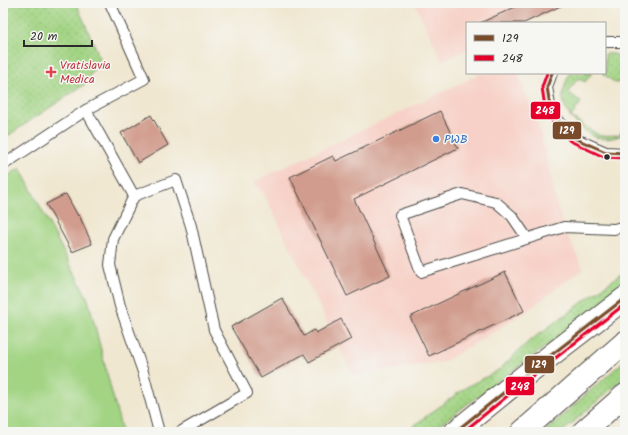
<svg xmlns="http://www.w3.org/2000/svg" width="628" height="435" viewBox="0 0 628 435" font-family="Kalam,sans-serif">
  <style>
    .built { fill: #f7d1c7 }
    .grass { fill: url(#grass-dots); stroke: #668057 }
    .green { fill: #a2d483; stroke: #668057 }
    .building { fill: #d19c8d }
    .lines { fill: none; stroke-linecap: round; stroke-linejoin: round }
    .service-casing { stroke: #494744; stroke-width: 12 }
    .tertiary-casing { stroke: #494744; stroke-width: 24 }
    .service { stroke: #fff; stroke-width: 10 }
    .tertiary { stroke: #fff; stroke-width: 22 }
    .bus-1-casing { stroke: #f6f6f2; stroke-width: 6 }
    .bus-2-casing { stroke: #f6f6f2; stroke-width: 6 }
    .bus-1 { stroke: #7a4b2a; stroke-width: 3 }
    .bus-2 { stroke: #e4002b; stroke-width: 3 }
    .health-dot { fill: #e0444e; stroke: #f6f6f2; stroke-width: 1.5 }
    .shop-dot { fill: #3f7fe0; stroke: #f6f6f2; stroke-width: 1.5 }
    .bus-dot { fill: #2b2b2b; stroke: #f6f6f2; stroke-width: 1.5 }
    .labels { text-anchor: middle; stroke-width: 3; stroke-linejoin: round; paint-order: stroke }
    .health-label { font-size: 12px; fill: #be3a42; stroke: #f6f6f2; text-anchor: start }
    .shop-label { font-size: 12px; fill: #366cbe; stroke: #f6f6f2; text-anchor: start }
    .line-badge { stroke: #f6f6f2; stroke-width: 1.5 }
    .badge-label { font-size: 11px; text-anchor: middle; font-weight: bold; fill: #fff }
  </style>
  <defs>
    <pattern id="grass-dots" width="8" height="8" patternUnits="userSpaceOnUse"><rect width="8" height="8" fill="#a2d483"/><path d="M2 2h.1M6 6h.1" fill="none" stroke="#8cb671" stroke-width="1.8" stroke-linecap="round"/></pattern>
  </defs>
  <rect width="100%" height="100%" fill="#f6f6f2"/>
  <filter id="ink" filterUnits="userSpaceOnUse"><feTurbulence type="fractalNoise" baseFrequency=".025" numOctaves="2"/><feDisplacementMap in="SourceGraphic" scale="8" xChannelSelector="R" yChannelSelector="G"/><feConvolveMatrix kernelMatrix="1 2 1 2 8 2 1 2 1" color-interpolation-filters="sRGB"/></filter>
  <filter id="wash" filterUnits="userSpaceOnUse"><feTurbulence type="fractalNoise" baseFrequency=".012" numOctaves="4" result="noise"/><feDisplacementMap in="SourceGraphic" scale="16" xChannelSelector="R" yChannelSelector="G"/><feGaussianBlur stdDeviation="0.9" result="paint"/><feColorMatrix in="noise" values="0 0 0 0 0 0 0 0 0 0 0 0 0 0 0 0 0 1.4 0 .05"/><feComposite in="paint" operator="in"/></filter>
  <g filter="url(#wash)">
    <rect width="100%" height="100%" fill="#f0e7d0"/>
    <g class="built">
      <path d="M415,3H571L525,23H467V50L442,61Z"/>
      <path d="M482,73H518L540,131L557,206L568,237L583,268L527,311L444,362L353,375L264,194L253,182Z"/>
    </g>
    <g class="grass">
      <path d="M3,3H76L100,58L85,84L3,139Z"/>
      <path d="M605,54H614L625,60V82L615,83L602,73H605Z"/>
      <path d="M570,73H592L585,82L578,78L568,92L581,102L571,117L600,136L619,135L625,126V133C618,138 606,140 598,138C594,137 590,134 587,132C576,124 566,115 563,100C562,91 566,81 570,73Z"/>
      <path d="M625,271V288L450,417L429,432H405L458,393L470,385L490,375L500,369L527,343Z"/>
      <path d="M625,360V377L562,432H544Z"/>
    </g>
    <path class="green" d="M20,168L88,299L122,432H3V179Z"/>
    <g id="blocks">
      <g class="building">
        <path d="M524,3H567L524,23H480Z"/>
        <path d="M440,111L458,148L354,199L390,276L347,296L290,177L333,156L336,161Z"/>
        <path d="M151,115L168,145L138,163L121,133Z"/>
        <path d="M66,194L78,216L79,215L92,244L72,252L46,204Z"/>
        <path d="M505,272L524,311L429,356L410,317Z"/>
        <path d="M282,298L304,336L314,330L316,333L341,319L351,339L309,362L304,354L261,378L231,327Z"/>
      </g>
    </g>
  </g>
  <g filter="url(#ink)">
    <use href="#blocks" fill-opacity="0" stroke="#494744" stroke-width="1"/>
    <g class="lines">
      <defs>
        <g id="service">
          <path d="M605,42H625"/>
          <path d="M552,73L547,87L551,112L574,138L606,152L625,153"/>
          <path d="M86,110L134,196L113,239L110,265L120,306L143,372L159,432"/>
          <path d="M3,165L86,110L144,79L110,3"/>
          <path d="M134,196L176,180L191,226L214,330L247,393L180,432"/>
          <path d="M527,238L512,216L496,202L462,194L400,215L421,272L564,227L614,229L625,226"/>
        </g>
        <g id="tertiary">
          <path d="M455,432L528,373L625,298"/>
          <path d="M522,432L625,342"/>
          <path d="M583,432L625,395"/>
        </g>
      </defs>
      <use href="#service" class="service-casing"/>
      <use href="#tertiary" class="tertiary-casing"/>
      <use href="#service" class="service"/>
      <use href="#tertiary" class="tertiary"/>
      <defs>
        <g id="bus-1">
          <path d="M552,73L547,87L551,112L574,138L606,152L625,153"/>
          <path d="M455,432L528,373L625,298"/>
        </g>
        <g id="bus-2">
          <path d="M547,73L542,87L546,114L570,141L604,157L625,158"/>
          <path d="M463,432L531,377L625,304"/>
        </g>
      </defs>
      <use href="#bus-1" class="bus-1-casing"/>
      <use href="#bus-2" class="bus-2-casing"/>
      <use href="#bus-1" class="bus-1"/>
      <use href="#bus-2" class="bus-2"/>
    </g>
  </g>
  <path class="health-dot" d="M49 66h4v4h4v4h-4v4h-4v-4h-4v-4h4z"/>
  <circle class="shop-dot" cx="436" cy="139" r="4"/>
  <circle class="bus-dot" cx="607" cy="157" r="3.5"/>
  <g class="labels">
    <g class="health-label">
      <text x="60" y="69">Vratislavia<tspan x="60" dy="14">Medica</tspan></text>
    </g>
    <g class="shop-label">
      <text x="444" y="143">PWB</text>
    </g>
  </g>
  <g class="line-badge">
    <rect x="530" y="101" width="31" height="19" rx="4" fill="#e4002b"/>
    <rect x="552" y="121" width="30" height="19" rx="4" fill="#7a4b2a"/>
    <rect x="524" y="355" width="31" height="19" rx="4" fill="#7a4b2a"/>
    <rect x="505" y="376" width="30" height="20" rx="4" fill="#e4002b"/>
  </g>
  <g class="badge-label">
    <text x="545" y="114">248</text>
    <text x="567" y="134">129</text>
    <text x="539" y="368">129</text>
    <text x="520" y="390">248</text>
  </g>
  <rect width="628" height="435" fill="none" stroke="#f6f6f2" stroke-width="16"/>
  <rect x="466" y="22" width="140" height="52" fill="#f6f6f2" stroke="#a5a5a2"/>
  <rect x="474" y="35" width="20" height="6" fill="#7a4b2a" stroke="#a5a5a2"/>
  <text x="502" y="42" font-size="12" fill="#2b2b2b">129</text>
  <rect x="474" y="55" width="20" height="6" fill="#e4002b" stroke="#a5a5a2"/>
  <text x="502" y="62" font-size="12" fill="#2b2b2b">248</text>
  <path d="M24 40v6h68v-6" fill="none" stroke="#2b2b2b" stroke-width="2"/>
  <text x="30" y="40" font-size="12" fill="#2b2b2b" stroke="#f6f6f2" stroke-width="3" paint-order="stroke">20 m</text>
</svg>
